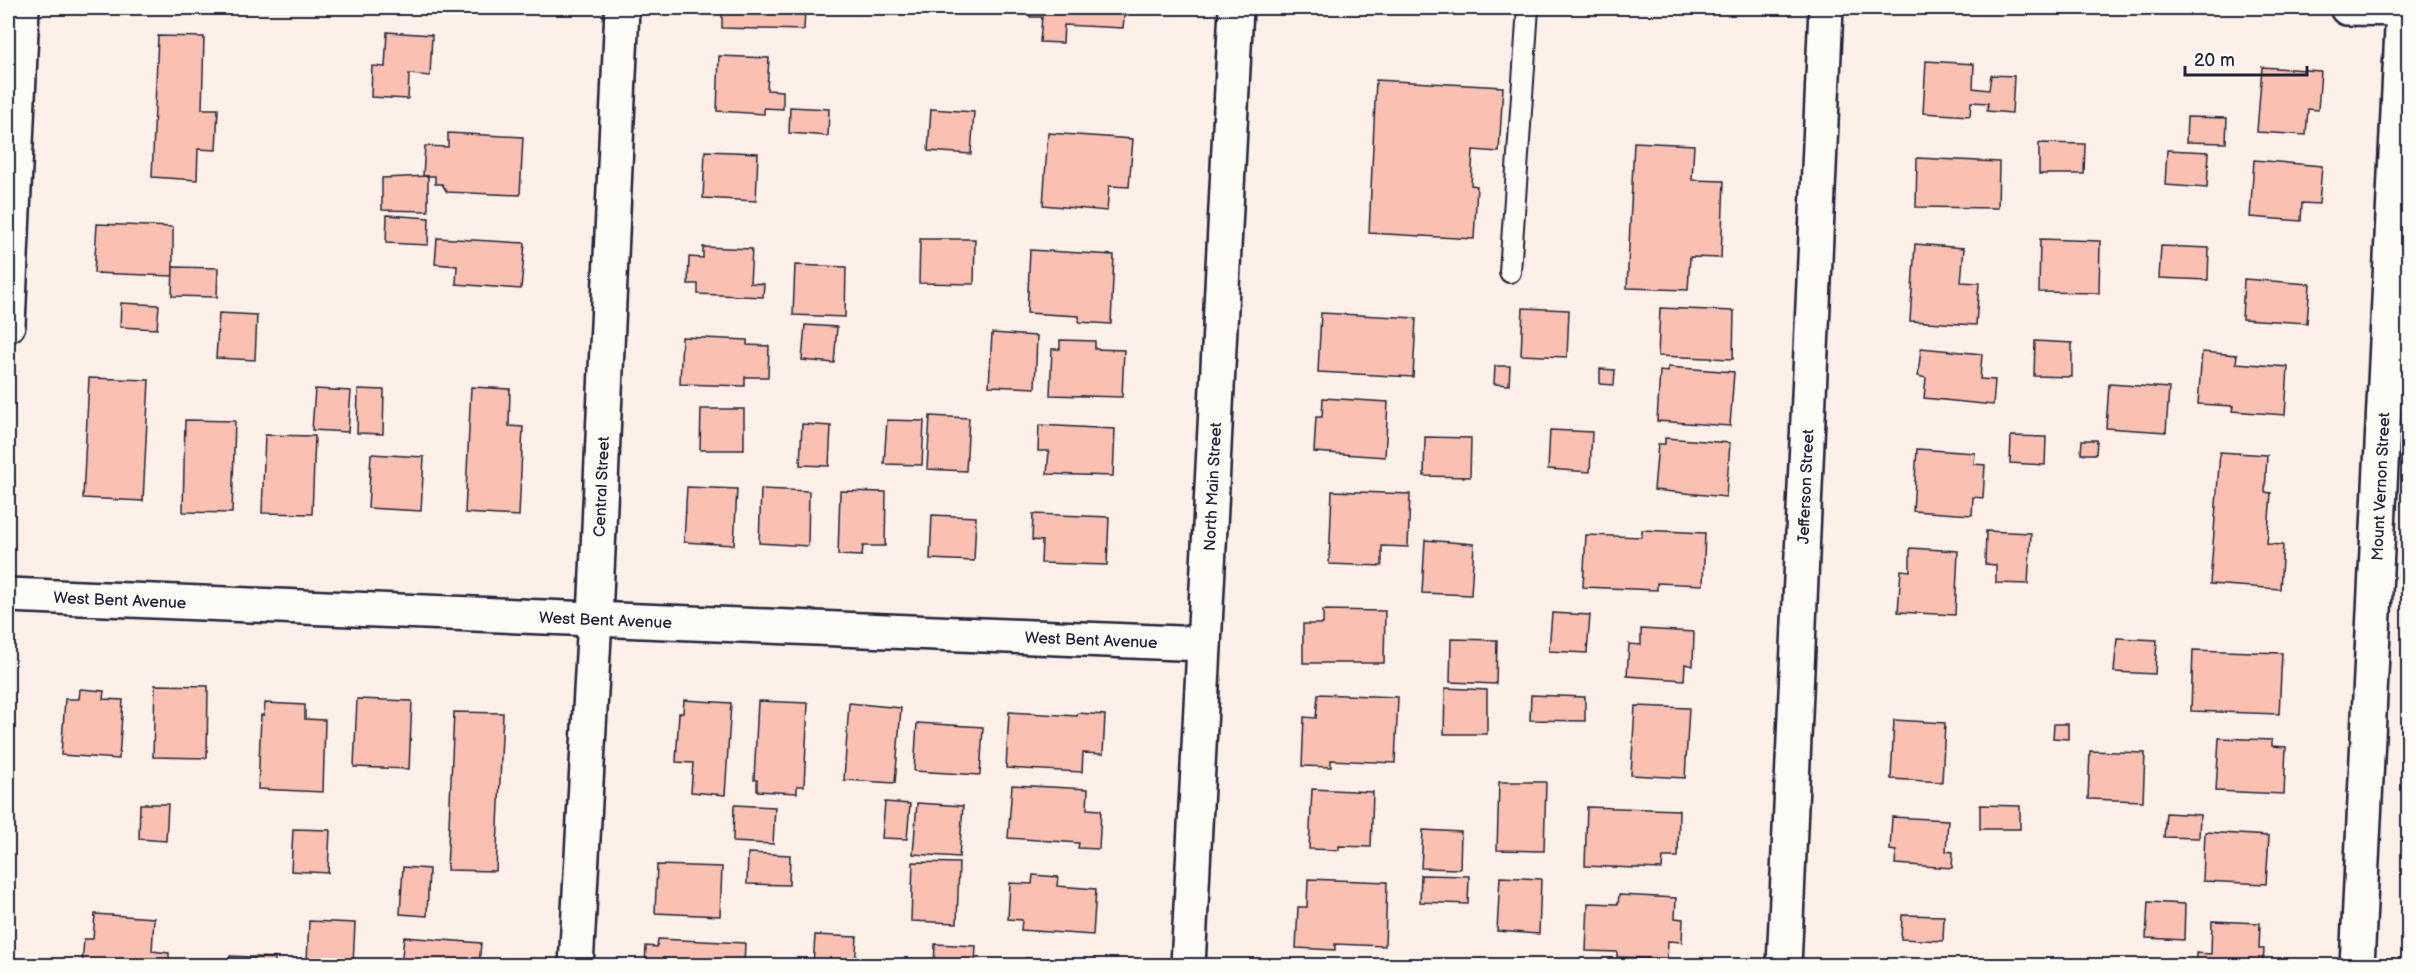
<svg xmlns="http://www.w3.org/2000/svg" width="2416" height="973" viewBox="0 0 2416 973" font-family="'Balsamiq Sans',sans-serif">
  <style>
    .building { fill: #fac0b1; stroke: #22223b; stroke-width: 1.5 }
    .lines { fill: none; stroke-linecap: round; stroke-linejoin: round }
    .lane-casing { stroke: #22223b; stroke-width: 24 }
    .street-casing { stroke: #22223b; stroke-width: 38 }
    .secondary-casing { stroke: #22223b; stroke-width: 38 }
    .lane { stroke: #fdfcf7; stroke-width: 20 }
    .street { stroke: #fdfcf7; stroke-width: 33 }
    .secondary { stroke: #fdfcf7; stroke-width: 33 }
    .labels { text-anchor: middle; stroke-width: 4.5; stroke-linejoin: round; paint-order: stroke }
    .street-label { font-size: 16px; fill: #22223b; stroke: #fdfcf7 }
  </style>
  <rect width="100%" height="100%" fill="#fcf0e9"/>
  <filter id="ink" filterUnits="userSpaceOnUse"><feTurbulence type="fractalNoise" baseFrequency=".0167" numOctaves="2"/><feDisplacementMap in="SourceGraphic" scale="12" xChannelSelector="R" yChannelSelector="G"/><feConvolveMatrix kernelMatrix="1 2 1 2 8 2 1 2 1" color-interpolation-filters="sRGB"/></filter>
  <g filter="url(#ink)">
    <g class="building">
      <path d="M329,8H370L369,12L329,10Z"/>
      <path d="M722,8H805L804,30L722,28Z"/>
      <path d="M1031,8H1125L1123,28L1064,25L1063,43L1040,42L1042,17H1030Z"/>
      <path d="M387,32L432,35L430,76L409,74L408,99L371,97L372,66L385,67Z"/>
      <path d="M158,36L204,37L202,109H218L216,150L198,149L197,180L152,177Z"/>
      <path d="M719,56L769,58L767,90L783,91V109L764,108V114L717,111Z"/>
      <path d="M1926,61L1974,64L1973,88L1989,90L1991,75L2014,76L2012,113L1987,111L1988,103L1971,102L1970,116L1923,113Z"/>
      <path d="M2262,67L2321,71L2318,110L2308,109L2306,135L2257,132Z"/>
      <path d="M1376,80L1503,87L1499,152L1473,150L1471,185L1477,186L1474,239L1369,233Z"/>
      <path d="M790,107L829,109L828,136L789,133Z"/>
      <path d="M931,109L974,112L971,154L928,151Z"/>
      <path d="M2187,117L2227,118L2226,143L2186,142Z"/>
      <path d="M448,133L523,137L520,195L447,192L442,184H435V176H423L425,146L448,147Z"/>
      <path d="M1048,133L1133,139L1129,187L1109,186L1107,211L1043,205Z"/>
      <path d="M1634,142L1694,145L1692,180L1724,181L1721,258L1690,257L1688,290L1627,288Z"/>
      <path d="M2039,143L2085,144L2084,174H2039Z"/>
      <path d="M2167,150L2209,152L2207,188L2165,185Z"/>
      <path d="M705,151L758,153L756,201L703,198Z"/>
      <path d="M1917,158L1999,162L1998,208L1916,207Z"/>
      <path d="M2254,160L2322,166L2319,204L2302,203L2301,221L2250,217Z"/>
      <path d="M428,176V211L382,210V178Z"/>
      <path d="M387,215L429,218L428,245L386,243Z"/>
      <path d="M97,224L173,227V276L94,273Z"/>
      <path d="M437,238L525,243L521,289L456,284L457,266L435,264Z"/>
      <path d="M920,239H975L974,284L919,283Z"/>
      <path d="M2040,239L2100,241L2099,293L2039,292Z"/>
      <path d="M1915,244L1964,248L1961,282L1979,283L1976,325L1910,321Z"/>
      <path d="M2161,246L2209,248L2208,280L2159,278Z"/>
      <path d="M703,247L752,249L750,283L764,284L763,297L698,294V284H688L689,257L703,258Z"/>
      <path d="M1030,250L1114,255L1111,324L1079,322V316L1027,313Z"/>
      <path d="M795,265L846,267L845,317L793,315Z"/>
      <path d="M173,267L218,268L217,297L172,296Z"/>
      <path d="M2244,279L2310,284L2307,323L2242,319Z"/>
      <path d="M121,303L159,305L157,329L120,327Z"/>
      <path d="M1523,308L1569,310L1567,357L1521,355Z"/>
      <path d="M1660,308L1734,311L1733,359L1658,356Z"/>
      <path d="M219,313L257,315L255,360L216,358Z"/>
      <path d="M1321,313L1416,318L1413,377L1318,372Z"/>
      <path d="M805,325L837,327L834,363L802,360Z"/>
      <path d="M992,333L1037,336L1035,388L989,386Z"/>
      <path d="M682,337L747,340V345L769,346L768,377H745V386L680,384Z"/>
      <path d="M1060,340L1095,341V349L1124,350L1122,397L1050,395L1052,349H1060Z"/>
      <path d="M2035,341L2072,343V377L2034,376Z"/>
      <path d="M1921,348L1982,354L1980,379L1995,380L1993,405L1924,398L1926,378L1918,376Z"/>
      <path d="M2202,352L2237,355L2236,363L2288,367L2285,415L2232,411L2233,406L2198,404Z"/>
      <path d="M1495,366H1510L1509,385L1494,384Z"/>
      <path d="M1668,367L1734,372L1730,426L1657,421L1660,371L1668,372Z"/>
      <path d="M1600,369L1615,370L1614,385L1600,384Z"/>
      <path d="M89,378L149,380L143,501L83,498Z"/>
      <path d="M2109,384L2169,388L2166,432L2106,428Z"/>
      <path d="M471,387L510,389L509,426L523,427L519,516L465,513Z"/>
      <path d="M315,389L351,391L348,432L312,430Z"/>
      <path d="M358,389L384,390L383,434L357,433Z"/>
      <path d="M1323,398L1388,402L1385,457L1314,452L1316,417H1322Z"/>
      <path d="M701,409H744V450H700Z"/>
      <path d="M930,416L969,418L966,471L927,469Z"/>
      <path d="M185,420L235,421L232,513L183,512Z"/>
      <path d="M887,420L924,421L922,465L884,464Z"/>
      <path d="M802,424L831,426L829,466L800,465Z"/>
      <path d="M1039,425L1115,429L1113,476L1047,474L1049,451H1038Z"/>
      <path d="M1550,430L1592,432L1590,472L1548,469Z"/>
      <path d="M265,435L315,436L312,514L262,513Z"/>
      <path d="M2011,436L2046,437L2045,465L2010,463Z"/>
      <path d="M1425,437L1471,438L1470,477L1424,476Z"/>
      <path d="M1665,438L1730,443L1726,497L1654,490L1658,444H1665Z"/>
      <path d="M2082,440H2097L2096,454H2081Z"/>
      <path d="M1917,449L1975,453L1974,464L1985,465L1983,498L1973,497L1972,515L1913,511Z"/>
      <path d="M2220,452L2267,455L2265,492L2271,493L2267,544L2283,545L2280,589L2210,584Z"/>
      <path d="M371,454L424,457L421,511L368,508Z"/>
      <path d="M687,487L737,489L734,545L684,542Z"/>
      <path d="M761,489L809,491L808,546L759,543Z"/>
      <path d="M840,491L886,492L885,546H863L862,556L838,555Z"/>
      <path d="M1332,491L1410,494L1408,547L1382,546V566L1329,564Z"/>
      <path d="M1033,514L1109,517L1107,565L1041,563L1042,541L1032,540Z"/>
      <path d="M932,515L976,517L974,561L930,559Z"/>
      <path d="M1642,530L1705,533L1703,585L1657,583V590L1583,587L1586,535L1642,537Z"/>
      <path d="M1986,531L2031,533L2028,584L1996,583V565L1985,564Z"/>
      <path d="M1425,540L1474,544L1471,595L1422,593Z"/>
      <path d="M1910,548L1958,551L1955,615L1898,612L1901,570L1910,571Z"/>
      <path d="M1323,610L1385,611L1384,663H1303V624H1323Z"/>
      <path d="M1552,613L1590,615L1587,653L1549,651Z"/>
      <path d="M1641,629L1694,632L1693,666L1685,664L1684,680L1627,676L1629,644L1641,645Z"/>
      <path d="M2117,638L2157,640L2155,674L2114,672Z"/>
      <path d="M1451,639L1497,640L1496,684L1450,682Z"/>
      <path d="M2193,650L2282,653L2279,714L2191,711Z"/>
      <path d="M155,685L208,686L207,758L153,757Z"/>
      <path d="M1445,688L1487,690V734H1444Z"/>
      <path d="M80,689L104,691L103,699L123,700L119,759L61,755L65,699H79Z"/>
      <path d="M1318,694L1398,697L1395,763L1331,760V767L1302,766L1304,717L1316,718Z"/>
      <path d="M1531,695L1585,697V721L1530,720Z"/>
      <path d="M357,699L412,701L409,769L354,767Z"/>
      <path d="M684,700L731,703L725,795L691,792L693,763L676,762L679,713H683Z"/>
      <path d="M758,701L808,703L804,786H797V793L757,791V780H754Z"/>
      <path d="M265,703L305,705V719L325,720L323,792L258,789L261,715H264Z"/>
      <path d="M849,703L901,708L895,783L844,780Z"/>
      <path d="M1635,706L1689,708L1685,778L1631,775Z"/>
      <path d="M454,712L503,713L496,871L447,870Z"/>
      <path d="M1009,712L1077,716L1078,713L1105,715L1103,754L1083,753L1082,772L1006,768Z"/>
      <path d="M1894,720L1945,723L1942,782L1891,779Z"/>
      <path d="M917,723L983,727L980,775L914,771Z"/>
      <path d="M2054,724H2068V739L2053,738Z"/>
      <path d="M2219,738L2272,740V746L2286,747L2284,794L2216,791Z"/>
      <path d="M2090,751L2145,753L2143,801L2088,799Z"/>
      <path d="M1499,782H1546L1544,851L1497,850Z"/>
      <path d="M1012,785L1088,789L1087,809L1101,810L1099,849L1078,848L1079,843L1008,838Z"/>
      <path d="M1312,789L1373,792L1371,847L1339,846V850L1309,849Z"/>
      <path d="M885,802L910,804L907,839L882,838Z"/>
      <path d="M917,803L963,806L959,857L913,854Z"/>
      <path d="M140,804H168L166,841L139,839Z"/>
      <path d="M734,805L775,807L773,844L733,842Z"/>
      <path d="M1980,805L2020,806V829H1980Z"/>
      <path d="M1587,807L1679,810L1678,857H1663L1662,869L1585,866Z"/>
      <path d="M2166,813L2200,815L2199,838L2164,837Z"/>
      <path d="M1892,817L1948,820L1946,851L1953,852L1952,868L1895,864L1896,851L1890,850Z"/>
      <path d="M293,829L330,830L328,873L291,871Z"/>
      <path d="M1423,830L1461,832L1460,869L1421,868Z"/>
      <path d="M2205,832L2269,836L2266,884L2203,881Z"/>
      <path d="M748,853L790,855L789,885L747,884Z"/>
      <path d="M913,862L959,863L957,923L911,921Z"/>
      <path d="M657,865L722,867L720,916L655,913Z"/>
      <path d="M403,867L429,869L427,916L400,914Z"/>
      <path d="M1033,875L1058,877L1057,886L1096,889L1093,935L1021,930L1022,920L1008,919L1010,883L1032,884Z"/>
      <path d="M1421,875L1469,876L1468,904L1420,902Z"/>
      <path d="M1500,877L1541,879L1539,934L1497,931Z"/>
      <path d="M1308,879L1387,882L1385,946L1335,944V950L1296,948L1298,907H1307Z"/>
      <path d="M1619,895L1676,898L1675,918L1683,919L1682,942L1668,941L1667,959L1617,957V952L1586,951L1588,903L1618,904Z"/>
      <path d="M2148,902L2185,904L2184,940L2146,938Z"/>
      <path d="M95,914L154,918L152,951L169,953V966H82L84,939H93Z"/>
      <path d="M1902,915L1944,916L1943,941L1901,939Z"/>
      <path d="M309,921L355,923L353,964L307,961Z"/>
      <path d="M2212,921L2260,923L2259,949H2264L2263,966H2196V953L2211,954Z"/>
      <path d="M815,935L857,937L855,966H813Z"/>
      <path d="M404,937L481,943L479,966H401Z"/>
      <path d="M658,939L745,943L744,966H645L646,946L657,947Z"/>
      <path d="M935,944L976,946L975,966H934Z"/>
      <path d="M230,956L275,958V966H230Z"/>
      <path d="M1025,958L1077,961V966H1025Z"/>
    </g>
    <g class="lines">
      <defs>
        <path id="lane" d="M1510,272L1528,8"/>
        <g id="street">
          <path d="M2347,8L2408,9"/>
          <path d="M8,325L22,8"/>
          <path id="s1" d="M8,595L1204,644"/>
          <path id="s2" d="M576,966L595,618L622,8"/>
          <path id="s3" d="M1784,966L1826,8"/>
          <path id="s4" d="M2357,966L2403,8"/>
        </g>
        <g id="secondary">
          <path id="s5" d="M1188,966L1236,8"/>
        </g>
      </defs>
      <use href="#lane" class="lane-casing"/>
      <use href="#street" class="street-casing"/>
      <use href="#secondary" class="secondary-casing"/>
      <use href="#lane" class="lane"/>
      <use href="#street" class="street"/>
      <use href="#secondary" class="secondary"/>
    </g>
  </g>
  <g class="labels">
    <g class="street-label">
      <text dy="6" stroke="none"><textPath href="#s5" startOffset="480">North Main Street</textPath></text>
      <text dy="6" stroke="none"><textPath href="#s3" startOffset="480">Jefferson Street</textPath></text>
      <text dy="6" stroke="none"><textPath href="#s2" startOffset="480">Central Street</textPath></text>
      <text dy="6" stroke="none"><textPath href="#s4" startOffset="480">Mount Vernon Street</textPath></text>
      <text dy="6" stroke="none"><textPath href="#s1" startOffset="112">West Bent Avenue</textPath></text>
      <text dy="6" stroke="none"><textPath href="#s1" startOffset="598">West Bent Avenue</textPath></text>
      <text dy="6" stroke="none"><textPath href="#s1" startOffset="1084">West Bent Avenue</textPath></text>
    </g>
  </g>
  <rect width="2416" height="973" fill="none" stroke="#fdfcf7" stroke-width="30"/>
  <rect x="15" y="15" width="2386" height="943" fill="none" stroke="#22223b" stroke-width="2" filter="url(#ink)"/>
  <path d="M2185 66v9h122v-9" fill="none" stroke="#22223b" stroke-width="3"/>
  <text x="2194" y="66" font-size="18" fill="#22223b" stroke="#fdfcf7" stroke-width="4.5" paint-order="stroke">20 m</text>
</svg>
